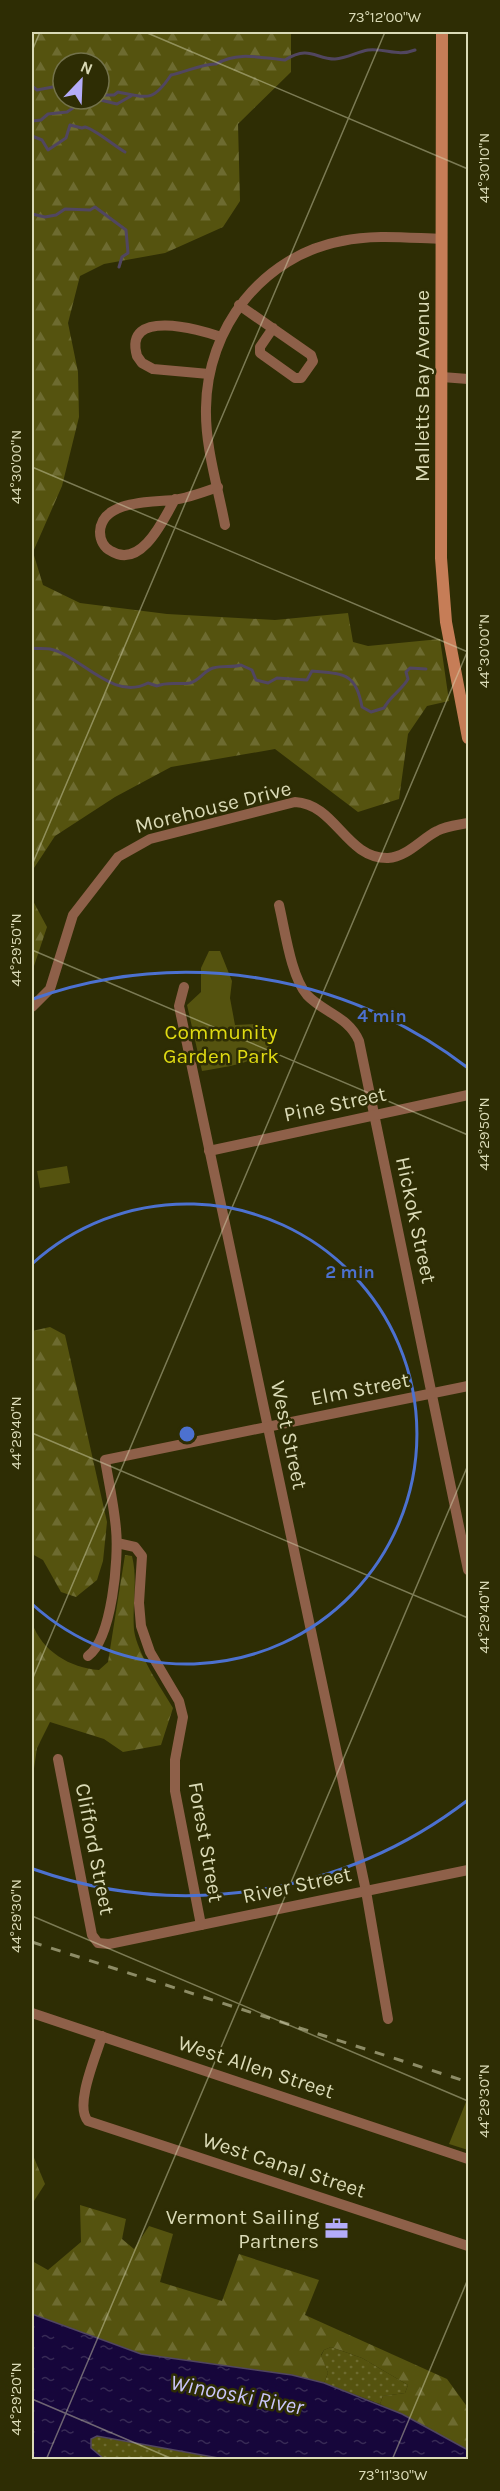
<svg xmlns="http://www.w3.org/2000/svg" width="500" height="2491" viewBox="0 0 500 2491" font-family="Karla,sans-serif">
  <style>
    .grass { fill: url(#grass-dots) }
    .forest { fill: url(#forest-firs); fill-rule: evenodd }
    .park { fill: #55530f }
    .water { fill: url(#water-ripples); stroke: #514660; stroke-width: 1.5 }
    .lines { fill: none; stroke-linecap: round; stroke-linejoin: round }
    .stream { stroke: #514660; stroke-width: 3 }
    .street { stroke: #8e6049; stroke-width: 10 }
    .secondary { stroke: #c67d57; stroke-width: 12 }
    .rail { stroke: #8d8c66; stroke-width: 3; stroke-dasharray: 10 10; stroke-linecap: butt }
    .ticks { fill: none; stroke: #dadab6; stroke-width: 1.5; stroke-opacity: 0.45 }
    .ring { fill: none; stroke: #4c71d0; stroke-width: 3 }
    .labels { text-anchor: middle; stroke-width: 5; stroke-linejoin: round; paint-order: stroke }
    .street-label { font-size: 21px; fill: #dadab6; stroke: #2e2d04 }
    .park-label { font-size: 21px; fill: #e0db13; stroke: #2e2d04 }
    .poi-label { font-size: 21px; fill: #dadab6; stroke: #2e2d04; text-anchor: end }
    .water-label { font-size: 22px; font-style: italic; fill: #cac6fb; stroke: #2e2d04 }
    .centre { fill: #4c71d0; stroke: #2e2d04; stroke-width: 3 }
    .ring-label { font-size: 18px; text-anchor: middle; font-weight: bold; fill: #4c71d0; stroke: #2e2d04; stroke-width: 5; stroke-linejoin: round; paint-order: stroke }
    .neatline { fill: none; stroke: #dadab6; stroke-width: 2 }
    .ticks-label { font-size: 15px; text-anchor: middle; fill: #dadab6 }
  </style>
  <defs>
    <pattern id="grass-dots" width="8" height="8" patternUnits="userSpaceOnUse" patternTransform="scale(1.5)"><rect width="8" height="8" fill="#55530f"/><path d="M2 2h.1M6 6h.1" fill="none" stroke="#6d6b30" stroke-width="1.8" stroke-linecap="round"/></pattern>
    <pattern id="forest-firs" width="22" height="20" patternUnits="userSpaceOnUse" patternTransform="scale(1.5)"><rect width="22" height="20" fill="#55530f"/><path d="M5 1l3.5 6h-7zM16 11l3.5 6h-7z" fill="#6d6b30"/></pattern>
    <pattern id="water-ripples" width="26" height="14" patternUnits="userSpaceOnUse" patternTransform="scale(1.5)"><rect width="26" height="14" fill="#16063b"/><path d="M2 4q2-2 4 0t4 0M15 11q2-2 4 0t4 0" fill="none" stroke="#372a55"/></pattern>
  </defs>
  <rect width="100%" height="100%" fill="#2e2d04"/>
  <g class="grass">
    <path d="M331,2347L362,2358L408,2385L405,2393L383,2396L380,2404L324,2383L328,2373L321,2356L324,2350Z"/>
    <path d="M96,2436L224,2459H104L91,2448V2439Z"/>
  </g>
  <g class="forest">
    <path d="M32,32H291V72L238,124L240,201L223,227L165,253L104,264L80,276L68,323L78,372L79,417L62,486L33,552L43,585L80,603L167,614L275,620L348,613L353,642L368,646L440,639L449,701L427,706L408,734L399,799L358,812L275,749L171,767L115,797L55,836L32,871ZM63,63H99V99H63Z"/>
    <path d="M32,899L47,927L34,966L32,965Z"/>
    <path d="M50,1327L65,1335L107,1522L103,1561L97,1580L76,1597L61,1592L43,1560L32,1554V1331Z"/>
    <path d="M125,1555L132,1556C138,1580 132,1605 134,1630C137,1653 161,1688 173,1708L161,1745L123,1752L104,1739L50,1722L37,1748L32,1782V1623C42,1651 70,1668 99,1670L108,1662Z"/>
    <path d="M32,2153L45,2184L32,2204Z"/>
    <path d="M80,2205L126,2219L122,2239L134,2249L149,2226L173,2234L160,2282L222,2301L239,2254L319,2280L305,2315L447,2379L468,2408V2450L380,2404L383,2396L405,2393L408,2385L362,2358L331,2347L324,2350L321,2355L328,2373L324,2383L292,2375L141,2354L32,2314V2261L48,2270L81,2242Z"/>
  </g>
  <g class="park">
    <path d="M209,951H220L232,981L230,998L235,1025L256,1024L271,1046C256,1064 225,1067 202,1071L187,1005L201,992V968Z"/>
    <path d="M67,1166L70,1183L40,1188L37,1171Z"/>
    <path d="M468,2097V2150L449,2144Z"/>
  </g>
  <path class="water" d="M32,2314L141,2354L292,2375L324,2383L402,2414L468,2450V2459H224L97,2436L91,2439V2448L104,2459H32Z"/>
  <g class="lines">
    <g class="stream">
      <path d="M32,86L37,90L58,86L63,87"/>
      <path d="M99,95H114L118,92C148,98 153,102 171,75C185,72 205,63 216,64C238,51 261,58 285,60C310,45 315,59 335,59C347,58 357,52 368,50C386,48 397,57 415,50"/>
      <path d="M32,121L41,120L48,114L67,112L79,104L96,99L117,104L131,96"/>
      <path d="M32,136L42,140L48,150L66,138L70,125L82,128L85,127C95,129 114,146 125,152"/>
      <path d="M32,214L45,217L56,215L65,209L90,210L95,207L126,230L128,253L122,257L119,267"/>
      <path d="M32,648C37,649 45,648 50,649C80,655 113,702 148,683L157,686C168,681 179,685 190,683C201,680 203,671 213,668C223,665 232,668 241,665L252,670L256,680L268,683L277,678L307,680L312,671C345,674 356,673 362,707L371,712L384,708C391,695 401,691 408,679L406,672L410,668L426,669"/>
    </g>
    <g class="street">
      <path d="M239,305L311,355L313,361L301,378H295L260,353V347L273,328"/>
      <path d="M209,374L153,369L142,363L137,356C123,308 199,329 221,337"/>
      <path d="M442,377L468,379"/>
      <path d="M175,499C164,519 141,570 111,551C104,548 100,540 100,532C101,500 152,502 173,500C188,498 204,492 218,487"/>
      <path d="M225,525C218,487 205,447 206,408C207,328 262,256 342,241C374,234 409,238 442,239"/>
      <path d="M279,905C285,930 291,977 307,995C324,1013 348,1016 359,1041L468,1570"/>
      <path d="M184,987L179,1006L366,1891L388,2019"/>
      <path d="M32,1007L50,989L73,915L118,857L150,839L295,802C336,804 346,859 388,858C407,857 421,839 437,831C446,826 458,825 468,823"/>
      <path d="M209,1151L468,1095"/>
      <path d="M117,1543L135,1547L142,1556L139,1603L141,1626L150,1652L179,1701L183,1717L175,1760V1791L201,1925"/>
      <path d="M88,1656C112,1639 119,1558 116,1529C114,1506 109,1483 105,1460L468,1386"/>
      <path d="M58,1759L92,1935L98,1943L109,1944L468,1870"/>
      <path d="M32,2013L468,2159"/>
      <path d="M102,2036C96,2056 74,2106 88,2121L468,2246"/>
    </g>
    <path class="secondary" d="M442,32L441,558L446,622L468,738"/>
    <path class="rail" d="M32,1942L468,2082"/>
  </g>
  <path class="ticks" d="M145,32L468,169M32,51L40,32M32,467L468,652M32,865L385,32M32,950L468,1135M32,1433L468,1618M32,1680L468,650M32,1916L468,2101M32,2399L175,2460M46,2460L468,1465M392,2460L468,2279"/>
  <g class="ring">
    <path d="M32 1264A230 230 0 1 1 32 1604"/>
    <path d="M468 1800A461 461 0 0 1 33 1869M33 999A461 461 0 0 1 468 1068"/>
  </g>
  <defs>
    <symbol id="office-bare" viewBox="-9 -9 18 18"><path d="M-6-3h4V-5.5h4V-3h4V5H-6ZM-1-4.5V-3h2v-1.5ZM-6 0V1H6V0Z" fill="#b4acf9" stroke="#2e2d04" stroke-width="2.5" paint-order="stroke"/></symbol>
  </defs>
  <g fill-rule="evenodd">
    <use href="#office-bare" x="320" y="2212" width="33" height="33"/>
  </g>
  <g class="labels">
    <g class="street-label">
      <text transform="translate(422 386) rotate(-90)" y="7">Malletts Bay Avenue</text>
      <text transform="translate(213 807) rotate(-14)" y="7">Morehouse Drive</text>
      <text transform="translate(335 1104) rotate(-12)" y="7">Pine Street</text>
      <text transform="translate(416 1220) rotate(78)" y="7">Hickok Street</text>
      <text transform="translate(360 1389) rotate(-11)" y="7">Elm Street</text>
      <text transform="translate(289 1435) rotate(78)" y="7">West Street</text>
      <text transform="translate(206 1842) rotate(80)" y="7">Forest Street</text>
      <text transform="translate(95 1849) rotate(79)" y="7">Clifford Street</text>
      <text transform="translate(297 1885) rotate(-12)" y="7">River Street</text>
      <text transform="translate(256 2067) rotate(18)" y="7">West Allen Street</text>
      <text transform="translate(284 2165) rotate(18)" y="7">West Canal Street</text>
    </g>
    <g class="park-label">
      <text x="221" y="1039">Community<tspan x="221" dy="24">Garden Park</tspan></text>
    </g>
    <g class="poi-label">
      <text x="319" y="2224">Vermont Sailing<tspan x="319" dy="24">Partners</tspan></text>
    </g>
    <g class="water-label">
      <text transform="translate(237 2394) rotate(11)" y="8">Winooski River</text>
    </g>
  </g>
  <circle cx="187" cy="1434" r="9" class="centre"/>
  <g class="ring-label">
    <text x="382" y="1022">4 min</text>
    <text x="350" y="1278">2 min</text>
  </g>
  <rect width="500" height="2491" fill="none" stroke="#2e2d04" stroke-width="66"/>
  <g transform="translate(81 81) rotate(23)"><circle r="28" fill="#2e2d04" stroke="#73724b" stroke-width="1.5"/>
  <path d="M0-4.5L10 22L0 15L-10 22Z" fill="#b4acf9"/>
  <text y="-9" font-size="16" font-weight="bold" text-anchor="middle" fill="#dadab6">N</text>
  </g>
  <rect x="33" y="33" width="434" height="2425" class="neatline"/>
  <g class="ticks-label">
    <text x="385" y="22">73°12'00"W</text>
    <text transform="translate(484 168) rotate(-90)" y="5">44°30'10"N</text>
    <text transform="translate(16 467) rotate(-90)" y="5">44°30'00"N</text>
    <text transform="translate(484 651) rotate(-90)" y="5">44°30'00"N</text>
    <text transform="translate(16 950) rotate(-90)" y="5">44°29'50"N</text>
    <text transform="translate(484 1134) rotate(-90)" y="5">44°29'50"N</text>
    <text transform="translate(16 1433) rotate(-90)" y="5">44°29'40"N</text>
    <text transform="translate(484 1617) rotate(-90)" y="5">44°29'40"N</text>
    <text transform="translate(16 1916) rotate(-90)" y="5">44°29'30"N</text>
    <text transform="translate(484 2101) rotate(-90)" y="5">44°29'30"N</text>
    <text transform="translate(16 2399) rotate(-90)" y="5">44°29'20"N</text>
    <text x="393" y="2480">73°11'30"W</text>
  </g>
</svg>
